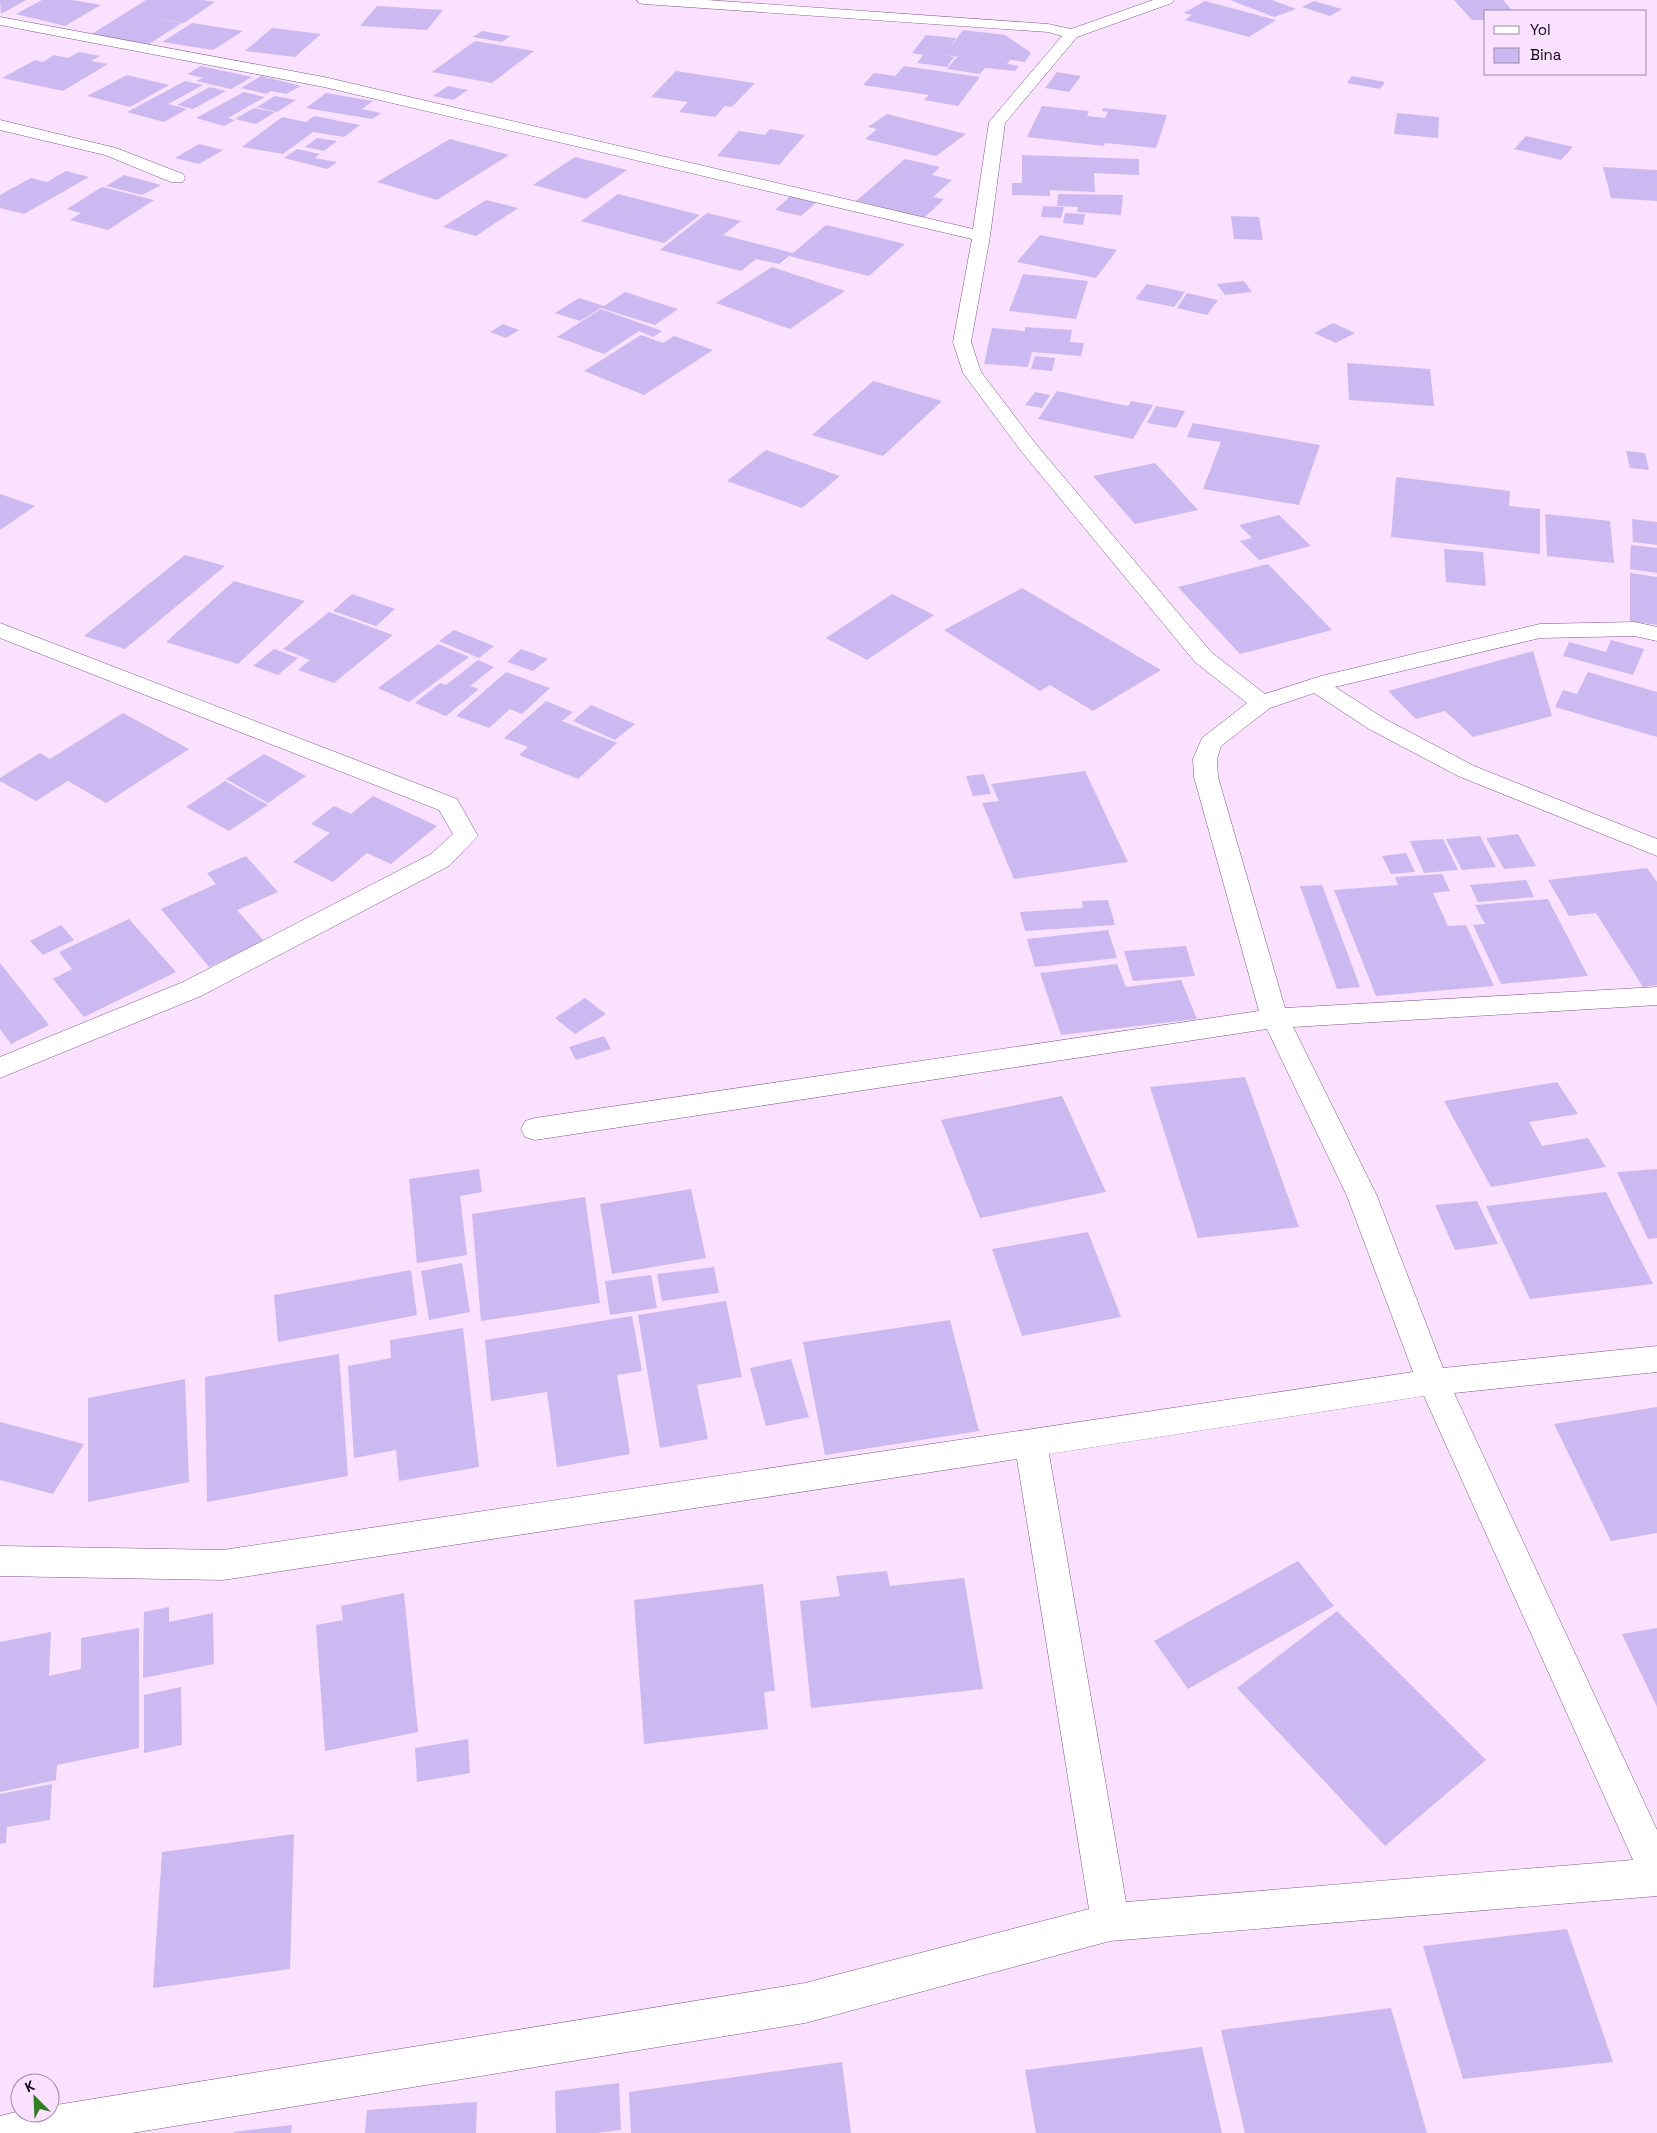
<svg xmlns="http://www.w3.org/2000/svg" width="1657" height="2133" viewBox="0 0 1657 2133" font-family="'Space Grotesk',sans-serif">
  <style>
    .building { fill: #ccb9f1 }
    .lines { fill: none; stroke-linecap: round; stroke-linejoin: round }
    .street-casing { stroke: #7d5985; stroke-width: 1 }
    .street { fill: #fff; fill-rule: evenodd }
  </style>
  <rect width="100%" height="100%" fill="#fae1ff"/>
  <g class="building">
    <path d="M0,0H26L1,14Z"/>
    <path d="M42,0H72L101,5L65,26L16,14Z"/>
    <path d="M146,0H202L215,2L184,23L132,14L182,23L149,44L90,35Z"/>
    <path d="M1230,0H1272L1296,9L1274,17Z"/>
    <path d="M1454,0H1503L1513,11H1486V20H1472Z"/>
    <path d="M1205,1L1276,20L1249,37L1185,20L1192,15L1184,13Z"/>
    <path d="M1314,1L1342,9L1330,16L1302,7Z"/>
    <path d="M377,6L443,10L427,30L360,26Z"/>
    <path d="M192,23L243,31L213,50L162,42Z"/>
    <path d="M272,28L321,34L295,57L245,51Z"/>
    <path d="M963,30L1005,35L1031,53L1025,62L1010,60L1007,64L1019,66L1015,71L985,68L980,74L947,69L956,58L959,57L944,55L954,57L947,67L917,63L923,55L912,53L926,35L956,38L950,48Z"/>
    <path d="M482,31L510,36L502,42L473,37Z"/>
    <path d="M475,41L534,51L492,83L432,72Z"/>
    <path d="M79,52L100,56L91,61L108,64L63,91L2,78L35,60L43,62L54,55L68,58Z"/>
    <path d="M201,66L252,77L231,89L196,81L203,78L187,74Z"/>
    <path d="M904,66L980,77L958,106L924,100L929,95L863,85L874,73L895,76Z"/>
    <path d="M676,71L755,83L732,107L725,106L715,117L679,112L688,102L651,97Z"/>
    <path d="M1057,72L1081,76L1069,92L1045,88Z"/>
    <path d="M127,75L169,85L130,107L87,96Z"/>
    <path d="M261,76L301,86L286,94L271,91L266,94L241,88Z"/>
    <path d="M1352,76L1385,82L1380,89L1347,83Z"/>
    <path d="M185,81L203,85L168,104L187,109L164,122L127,112Z"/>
    <path d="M448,86L468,90L453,100L433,96Z"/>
    <path d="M210,87L226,91L193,109L177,105Z"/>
    <path d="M244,92L265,97L228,118L235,120L224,126L196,118Z"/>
    <path d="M326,93L373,101L362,109L381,113L372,119L306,108Z"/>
    <path d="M275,96L296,100L277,112L257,107Z"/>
    <path d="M1042,106L1089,111L1087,116L1105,118L1108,112L1102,111L1103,108L1167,115L1156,148L1105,143L1104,146L1027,137Z"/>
    <path d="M254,108L275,112L256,124L235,119Z"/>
    <path d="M1397,113L1439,117L1438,138L1394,134Z"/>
    <path d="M887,114L966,134L936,156L865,139L877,129L868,127Z"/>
    <path d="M314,116L360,125L344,137L313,132L283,154L242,147L282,117L306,122Z"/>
    <path d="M770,129L805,135L779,165L717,156L739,131L765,135Z"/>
    <path d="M1526,136L1573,147L1561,160L1514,149Z"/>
    <path d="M317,138L337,141L324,151L305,147Z"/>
    <path d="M450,139L509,155L437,200L377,182Z"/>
    <path d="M199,144L223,150L199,164L175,158Z"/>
    <path d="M297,149L320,154L315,158L337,162L327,169L284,158Z"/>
    <path d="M1022,155L1139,159V175L1094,173L1095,192L1050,190V196L1012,195V183H1022Z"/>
    <path d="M575,157L627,170L586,199L533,185Z"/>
    <path d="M905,159L940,167L932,175L952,180L933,197L944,199L924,218L856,201Z"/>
    <path d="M1603,167L1657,170V201L1611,198Z"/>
    <path d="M66,171L89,177L24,214L0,208V195L31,178L47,182Z"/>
    <path d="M124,175L161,185L142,195L106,186Z"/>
    <path d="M102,187L154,200L108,230L70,220L81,213L67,209Z"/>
    <path d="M618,194L700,215L664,243L581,221Z"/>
    <path d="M1058,194L1123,195L1121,215L1077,212L1078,207L1057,206Z"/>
    <path d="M792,195L818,201L801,216L775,210Z"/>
    <path d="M486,200L518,208L476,236L443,227Z"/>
    <path d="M1043,206L1064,207L1061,218L1041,217Z"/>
    <path d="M707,213L741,221L723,235L793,253L826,225L905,244L869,276L789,256L779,264L756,259L741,271L660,250Z"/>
    <path d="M1065,213L1085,214L1083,225L1063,223Z"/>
    <path d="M1231,216L1259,217L1263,240L1234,239Z"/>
    <path d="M1040,235L1117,250L1096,278L1017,262Z"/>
    <path d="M772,267L845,291L790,329L716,303Z"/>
    <path d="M1023,274L1088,281L1076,319L1009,311Z"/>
    <path d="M1244,281L1252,292L1225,295L1217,284Z"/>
    <path d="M1147,284L1185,292L1174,307L1135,299Z"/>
    <path d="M625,292L678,309L655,325L601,308L580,321L555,313L579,298L604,306Z"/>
    <path d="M1187,293L1218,300L1207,315L1177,308Z"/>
    <path d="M601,309L662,331L653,337L639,331L604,354L557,337Z"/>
    <path d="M1333,323L1355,333L1336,343L1314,333Z"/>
    <path d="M503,324L519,330L506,338L490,332Z"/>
    <path d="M1025,327L1072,330L1070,342L1084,343L1081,356L1032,352L1028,367L984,364L992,328L1025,331Z"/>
    <path d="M641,335L663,343L674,336L713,350L644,395L584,371Z"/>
    <path d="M1035,356L1055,358L1052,371L1031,369Z"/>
    <path d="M1347,363L1430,369L1434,406L1349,400Z"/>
    <path d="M873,381L942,401L883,456L812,435Z"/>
    <path d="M1057,391L1128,406L1131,401L1153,405L1133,439L1038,419Z"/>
    <path d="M1035,392L1050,395L1042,408L1025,405Z"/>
    <path d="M1156,406L1185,411L1176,428L1147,423Z"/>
    <path d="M1193,423L1320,445L1299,505L1203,489L1221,442L1187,437Z"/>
    <path d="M766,450L840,476L802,508L727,481Z"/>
    <path d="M1626,451L1645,453L1649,470L1630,468Z"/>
    <path d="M1155,463L1198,510L1135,524L1093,476Z"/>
    <path d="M1396,477L1510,491L1509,506L1540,509V554L1391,537Z"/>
    <path d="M0,494L35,506L0,530Z"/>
    <path d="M1545,514L1610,521L1614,563L1547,556Z"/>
    <path d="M1279,515L1311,546L1259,560L1240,541L1252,538L1239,525Z"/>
    <path d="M1632,519L1657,522V545L1633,542Z"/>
    <path d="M1631,545L1657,548V573L1630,569Z"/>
    <path d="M1444,549L1483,552L1486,586L1446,582Z"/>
    <path d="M185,555L225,566L125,649L84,636Z"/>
    <path d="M1268,564L1332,630L1240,654L1178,587Z"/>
    <path d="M1630,573L1657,577V625L1630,621Z"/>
    <path d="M234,581L305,601L238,664L166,642Z"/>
    <path d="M1022,588L1161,670L1093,711L1050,685L1040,691L944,630Z"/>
    <path d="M352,594L395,609L376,626L333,611Z"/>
    <path d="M892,594L934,615L867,660L826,638Z"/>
    <path d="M329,612L393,635L334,683L298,670L310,660L283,649Z"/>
    <path d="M454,630L494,646L479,658L439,641Z"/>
    <path d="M1611,640L1644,649L1633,675L1563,656L1569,642L1606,652Z"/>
    <path d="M438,644L469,657L409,702L378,688Z"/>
    <path d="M274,649L298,658L278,675L253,666Z"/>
    <path d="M521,649L548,659L533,671L507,662Z"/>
    <path d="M1533,651L1552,716L1473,737L1445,711L1416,719L1388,691Z"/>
    <path d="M478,660L494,667L470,686L479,689L446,716L415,703L440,683L446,685Z"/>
    <path d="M506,672L550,688L522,714L510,709L489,728L456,716Z"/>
    <path d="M1588,672L1657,692V737L1555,707L1563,690L1577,694Z"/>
    <path d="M546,701L573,712L562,721L617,743L578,779L519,755L528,747L504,738Z"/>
    <path d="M591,705L635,724L615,740L573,721Z"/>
    <path d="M123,713L189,749L106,803L68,781L36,801L0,781V778L40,753L50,759Z"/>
    <path d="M264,754L306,776L268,803L226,779Z"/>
    <path d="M1085,771L1128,862L1014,879L982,803L999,801L991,784Z"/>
    <path d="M984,774L991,794L973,796L966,776Z"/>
    <path d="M225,781L268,805L229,831L186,807Z"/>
    <path d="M373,796L437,826L391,864L367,853L333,882L293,862L330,833L311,824L334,806L351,814Z"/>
    <path d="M1518,834L1536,866L1504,869L1486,838Z"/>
    <path d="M1480,836L1496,867L1462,870L1446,839Z"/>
    <path d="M1443,839L1458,870L1424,873L1410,841Z"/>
    <path d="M1406,853L1415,872L1391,874L1382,856Z"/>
    <path d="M246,856L278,892L237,910L264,941L209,967L161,909L216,884L207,873Z"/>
    <path d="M1647,868L1657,882V985L1643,987L1596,913L1569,916L1548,880Z"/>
    <path d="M1442,874L1450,891L1433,893L1448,926L1466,925L1494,986L1376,996L1334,890L1398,885L1395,877Z"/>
    <path d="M1526,880L1534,897L1478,902L1470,885Z"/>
    <path d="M1322,885L1360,987L1337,989L1300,886Z"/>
    <path d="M1548,899L1588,976L1501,984L1473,925L1485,924L1475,905Z"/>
    <path d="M1108,900L1115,925L1025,931L1020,912L1083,908L1082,901Z"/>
    <path d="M129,919L176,972L84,1017L53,979L72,969L59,952Z"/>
    <path d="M61,925L74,940L43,955L30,941Z"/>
    <path d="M1108,930L1117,958L1035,967L1027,939Z"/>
    <path d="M1186,946L1195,976L1133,981L1124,951Z"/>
    <path d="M0,963L49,1025L11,1044L0,1029Z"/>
    <path d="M1117,964L1126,987L1181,980L1197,1019L1061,1035L1040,973Z"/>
    <path d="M585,998L606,1014L575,1034L555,1018Z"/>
    <path d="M604,1036L611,1049L576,1060L569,1047Z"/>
    <path d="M1245,1077L1299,1227L1198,1238L1150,1087Z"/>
    <path d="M1557,1082L1578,1114L1529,1122L1542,1146L1588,1138L1606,1167L1491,1187L1444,1101Z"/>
    <path d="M1062,1096L1106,1192L980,1218L941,1120Z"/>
    <path d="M479,1169L482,1192L460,1196L467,1255L417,1263L409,1179Z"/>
    <path d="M1657,1169V1238L1648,1239L1617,1172Z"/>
    <path d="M691,1189L706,1258L612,1274L600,1204Z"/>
    <path d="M1606,1192L1653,1284L1530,1299L1486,1206Z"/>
    <path d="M585,1197L600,1303L481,1321L472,1214Z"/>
    <path d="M1477,1201L1498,1244L1455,1250L1435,1205Z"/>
    <path d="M1088,1232L1121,1317L1022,1336L992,1249Z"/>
    <path d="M462,1263L470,1312L429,1320L421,1271Z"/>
    <path d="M714,1267L719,1293L662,1301L657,1274Z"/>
    <path d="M411,1270L417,1315L278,1342L274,1295Z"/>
    <path d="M651,1275L657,1308L610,1315L605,1281Z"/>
    <path d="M726,1301L742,1377L697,1385L708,1439L660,1448L638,1315Z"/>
    <path d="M632,1316L642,1371L617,1375L630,1454L557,1467L547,1392L491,1401L485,1340Z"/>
    <path d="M950,1320L979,1431L825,1455L803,1342Z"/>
    <path d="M463,1328L479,1467L399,1481L396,1450L354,1458L348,1366L391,1358L390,1340Z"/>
    <path d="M339,1354L348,1476L207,1502L205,1377Z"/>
    <path d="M791,1359L809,1417L766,1426L750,1368Z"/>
    <path d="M185,1379L189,1482L88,1502V1398Z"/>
    <path d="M1657,1407V1533L1611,1541L1554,1424Z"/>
    <path d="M0,1422L84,1444L53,1494L0,1480Z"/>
    <path d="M1298,1561L1334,1606L1188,1689L1154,1641Z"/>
    <path d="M887,1571L890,1586L964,1578L983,1689L811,1708L800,1601L840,1596L836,1576Z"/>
    <path d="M763,1584L775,1691L764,1692L768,1729L644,1744L634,1600Z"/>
    <path d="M404,1593L418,1732L325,1751L316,1625L343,1620L341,1606Z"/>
    <path d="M169,1607V1622L213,1613L214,1664L143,1678L144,1612Z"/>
    <path d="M1337,1611L1486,1760L1385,1846L1237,1688Z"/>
    <path d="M139,1628V1748L57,1765L56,1780L0,1792V1642L51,1632L49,1676L81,1669V1638Z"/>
    <path d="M1657,1628V1707L1622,1634Z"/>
    <path d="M181,1687L182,1745L144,1753V1695Z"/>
    <path d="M468,1739L470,1773L417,1782L415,1748Z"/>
    <path d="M52,1784L50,1820L7,1827L6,1843L0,1844V1794Z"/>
    <path d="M294,1834L290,1969L153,1988L162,1852Z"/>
    <path d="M1567,1929L1613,2062L1463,2079L1423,1946Z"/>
    <path d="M1391,2008L1427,2133H1245L1221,2030Z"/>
    <path d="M1202,2047L1222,2133H1036L1025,2070Z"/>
    <path d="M842,2062L851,2133H631L629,2092Z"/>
    <path d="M619,2083L621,2130L596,2133H556L555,2091Z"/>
    <path d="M477,2102L476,2133H365L367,2110Z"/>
    <path d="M292,2125L291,2133H234V2132Z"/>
  </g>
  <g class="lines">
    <defs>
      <g id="street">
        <path d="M637,0H707L1048,24L1071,29L1153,0H1174L1172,3L1077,37L1005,123L990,236L971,342L981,372L1035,443L1211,652L1265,694L1321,676L1540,624L1635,622L1657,627V641L1635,636L1540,638L1335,687L1385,719L1474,766L1657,839V856L1458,776L1369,729L1314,693L1270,708L1221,746L1217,759L1218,777L1285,1008L1657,987V1005L1293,1027L1377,1196L1443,1368L1657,1346V1372L1454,1393L1657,1830V1896L1110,1941L805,2023L132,2133H0V2116L20,2111V2113H50V2106L805,1983L1089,1909L1017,1459L223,1580L0,1576V1546L223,1550L1413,1372L1347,1196L1267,1029L535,1140L525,1137L521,1129L525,1121L535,1118L1259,1011L1194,777L1193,759L1202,738L1247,703L1195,662L1021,451L963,373L953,342L972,239L324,87L0,25V17L324,77L973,229L989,122L1062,36L1048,32L644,4L639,3ZM1424,1396L1633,1860L1126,1902L1049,1454Z"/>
        <path d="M0,120L116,148L183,174L185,178L183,182H171L105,155L0,130Z"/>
        <path d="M0,623L457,799L478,836L449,866L201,996L0,1078V1057L183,982L431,854L453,834L439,810L0,638Z"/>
      </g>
    </defs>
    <use href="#street" class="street-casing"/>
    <use href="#street" class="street"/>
  </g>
  <rect x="1484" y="10" width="162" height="65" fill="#fae1ff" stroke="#9e89a2"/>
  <rect x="1494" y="26" width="25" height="8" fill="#ffffff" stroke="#9e89a2"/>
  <text x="1530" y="35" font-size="15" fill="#130616">Yol</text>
  <rect x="1494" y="48" width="25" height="15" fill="#ccb9f1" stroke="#9e89a2"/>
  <text x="1530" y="60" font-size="15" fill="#130616">Bina</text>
  <g transform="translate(35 2098) rotate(336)"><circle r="24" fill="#fae1ff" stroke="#9e89a2"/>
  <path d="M0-4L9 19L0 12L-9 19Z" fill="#337d23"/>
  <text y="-8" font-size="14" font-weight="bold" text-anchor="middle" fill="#130616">K</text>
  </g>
</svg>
